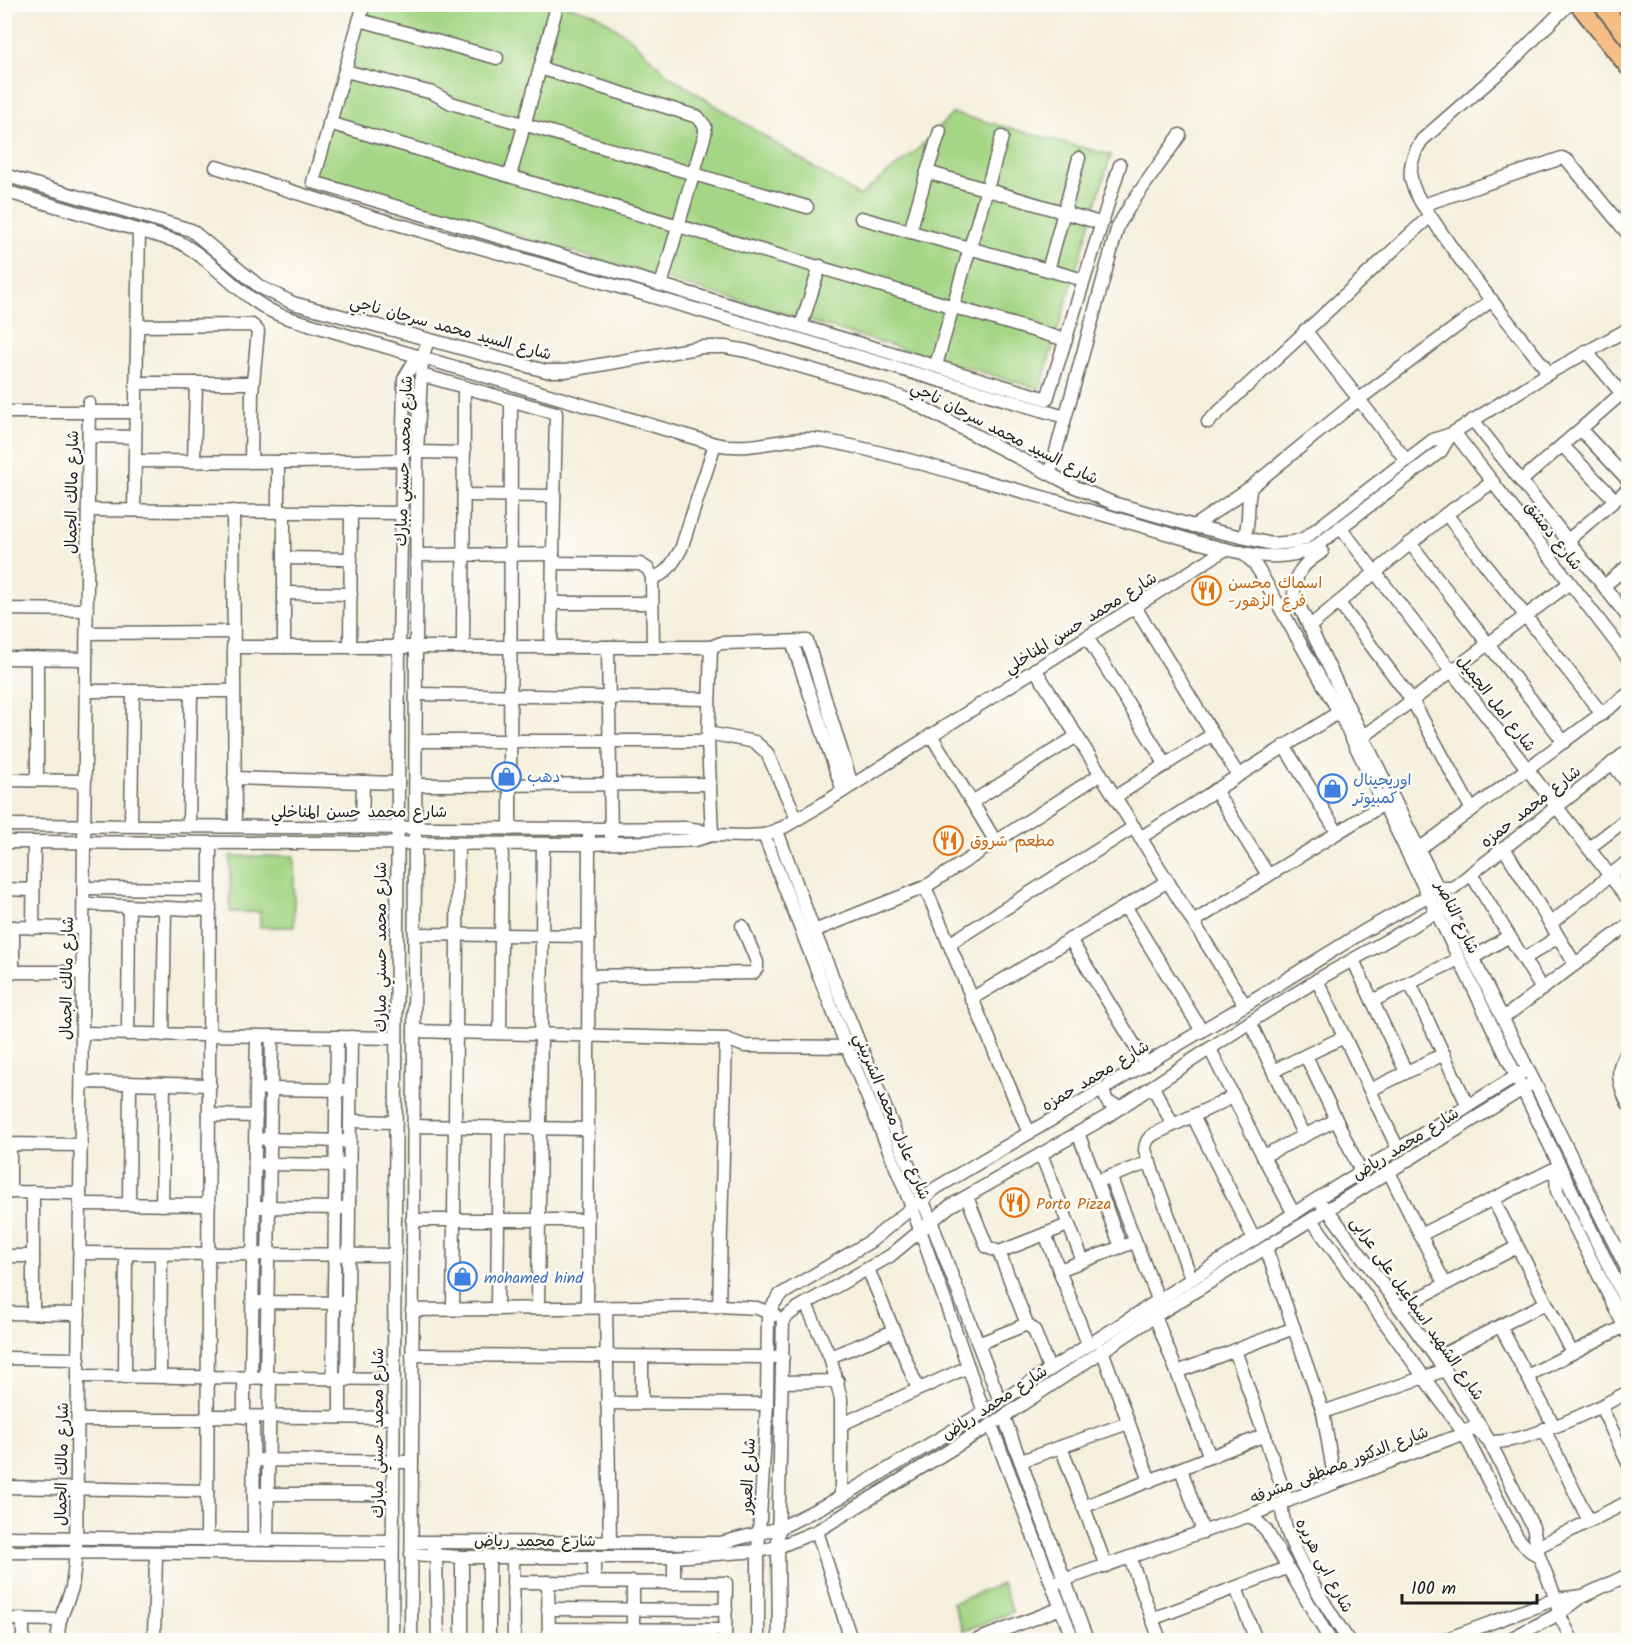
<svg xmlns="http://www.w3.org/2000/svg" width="1633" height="1645" viewBox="0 0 1633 1645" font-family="Kalam,'Playpen Sans Arabic',sans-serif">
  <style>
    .green { fill: #a4d685; stroke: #607950; stroke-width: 1.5 }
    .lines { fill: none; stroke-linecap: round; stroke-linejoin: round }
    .minor-casing { stroke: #68665f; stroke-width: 15 }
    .major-casing { stroke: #68665f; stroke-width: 20 }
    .minor { stroke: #fff; stroke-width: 12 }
    .major { stroke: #f6be87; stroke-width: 16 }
    .labels { text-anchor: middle; stroke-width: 5; stroke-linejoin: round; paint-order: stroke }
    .street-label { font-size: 16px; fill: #1c1c1c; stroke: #fdfcf7 }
    .food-label { font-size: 16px; fill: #c56008; stroke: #fdfcf7; text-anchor: start }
    .shop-label { font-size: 16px; fill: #366cbe; stroke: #fdfcf7; text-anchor: start }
  </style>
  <rect width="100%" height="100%" fill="#fdfcf7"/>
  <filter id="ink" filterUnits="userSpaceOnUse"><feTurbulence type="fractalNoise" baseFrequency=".0167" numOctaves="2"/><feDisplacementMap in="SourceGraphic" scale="12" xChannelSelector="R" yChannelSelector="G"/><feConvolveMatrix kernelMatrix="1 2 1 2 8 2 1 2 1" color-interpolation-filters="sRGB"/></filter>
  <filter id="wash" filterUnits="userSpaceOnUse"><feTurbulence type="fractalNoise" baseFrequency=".008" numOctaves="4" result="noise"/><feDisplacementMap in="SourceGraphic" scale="24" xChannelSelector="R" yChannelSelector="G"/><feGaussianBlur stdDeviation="1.35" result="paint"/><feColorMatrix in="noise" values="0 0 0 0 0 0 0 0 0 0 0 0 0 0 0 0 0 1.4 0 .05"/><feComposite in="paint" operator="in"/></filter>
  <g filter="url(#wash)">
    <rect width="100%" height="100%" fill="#f5efdc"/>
    <g class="green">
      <path d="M363,4H562L596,14L631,39L669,76L859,196L916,151L953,113L1111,155L1040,389L304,173Z"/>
      <path d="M230,856H294V927H260V912H230Z"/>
      <path d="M1002,1584L1013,1612L963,1631L953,1603Z"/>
    </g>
  </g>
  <g filter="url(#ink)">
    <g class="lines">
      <defs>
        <g id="minor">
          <path d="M364,4L313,182L1047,399L1120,165"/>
          <path d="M557,6L540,68L698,117L705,126V134L661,285"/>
          <path d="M360,20L497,58"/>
          <path d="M345,71L433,93L451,103L807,207"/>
          <path d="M329,123L1066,340"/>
          <path d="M216,167L372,217L602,282L1065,417"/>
          <path d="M927,172L940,131"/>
          <path d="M4,175L191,230L260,287L293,303L546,371H565L702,347H725L747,351L872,387L906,399L1073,486L1113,503L1194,526L1272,544L1294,542L1305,538L1433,440L1451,434L1549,373L1628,329"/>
          <path d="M510,176L540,68"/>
          <path d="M4,191L179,242C218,263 243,302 285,317L715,444C757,453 787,433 827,441C876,450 925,464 973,478C1048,498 1122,520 1196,542C1234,551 1278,566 1315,547L1441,451L1451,434"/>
          <path d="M1423,205L1562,158L1568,161L1628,234"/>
          <path d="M861,218L1084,280"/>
          <path d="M910,232L927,172L1100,223"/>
          <path d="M1048,270L1079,158"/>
          <path d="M137,326L252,325L258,331L252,393L251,462"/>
          <path d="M801,326L820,266"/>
          <path d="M1305,330L1406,460"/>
          <path d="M1586,351L1628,401"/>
          <path d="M936,365L1002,137"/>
          <path d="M1549,373C1510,323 1469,275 1435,223C1426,210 1414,194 1411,179C1409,164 1414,152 1422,140L1512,61L1569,4"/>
          <path d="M422,375L556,413L551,647"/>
          <path d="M136,383H253"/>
          <path d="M4,412H135"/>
          <path d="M1473,420L1628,617"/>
          <path d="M1208,422L1430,216"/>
          <path d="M1581,430L1628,480"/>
          <path d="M1454,432L1628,658"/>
          <path d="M89,436L135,437"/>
          <path d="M1562,445L1615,500"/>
          <path d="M417,452L464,453"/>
          <path d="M135,461L296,462L403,460"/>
          <path d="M194,461L196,383"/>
          <path d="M1050,473L1118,226L1131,204L1180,135"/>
          <path d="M1521,481L1621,394"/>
          <path d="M464,495L554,496"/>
          <path d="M88,510L403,513"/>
          <path d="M134,510L139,230"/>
          <path d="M233,511L235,826"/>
          <path d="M278,512V462"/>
          <path d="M1446,514L1602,714"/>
          <path d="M1194,526L1251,487L1358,400L1492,300"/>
          <path d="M1340,527L1628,899"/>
          <path d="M1244,537C1251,521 1246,504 1251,487"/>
          <path d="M1568,540L1628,489"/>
          <path d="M1410,543L1564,742"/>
          <path d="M1241,552L1254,563L1261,574L1339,712L1628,1306"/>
          <path d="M1322,552C1304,563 1294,573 1294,595L1363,737L1628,1271"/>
          <path d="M417,555L553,554"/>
          <path d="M284,558L351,559"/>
          <path d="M553,563L640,564L648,569L652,577L653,647"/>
          <path d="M652,578C667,575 674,561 681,549L715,444"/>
          <path d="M1604,586L1628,566"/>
          <path d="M284,593L351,594"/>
          <path d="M552,603H652"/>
          <path d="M1339,603L1412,700L1472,810"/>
          <path d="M1135,607L1238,775"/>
          <path d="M4,609L87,610"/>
          <path d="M1309,627L1446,514L1493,482"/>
          <path d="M87,633L233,632"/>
          <path d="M1087,637L1166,765"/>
          <path d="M792,642L843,791"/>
          <path d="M233,647H711L721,643L807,641L852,785"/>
          <path d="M284,647V512"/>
          <path d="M350,647L351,512"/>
          <path d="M463,647L464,387"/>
          <path d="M608,647L611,836"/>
          <path d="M711,647L708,741L712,835"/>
          <path d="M4,658L86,659"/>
          <path d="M1035,669L1245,1005"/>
          <path d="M86,691H234"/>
          <path d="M417,694L709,699"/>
          <path d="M708,733L755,742L767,753L797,819"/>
          <path d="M931,735L996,842"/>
          <path d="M1363,737L1570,583"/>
          <path d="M416,741H708"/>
          <path d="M1284,746L1337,832"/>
          <path d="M1612,763L1628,784"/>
          <path d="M234,778L398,783"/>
          <path d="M4,780L85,781"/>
          <path d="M37,780V658"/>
          <path d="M416,785L709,784"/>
          <path d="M1215,790L1268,875"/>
          <path d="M1115,797L1213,734"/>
          <path d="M972,802L1077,736"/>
          <path d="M4,825L589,829L685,828L699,830L712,835"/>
          <path d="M131,825L133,691"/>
          <path d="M189,826L191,691"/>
          <path d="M362,827L363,782"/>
          <path d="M510,829L511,401"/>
          <path d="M777,831L814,931L931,1221L1000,1401"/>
          <path d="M764,835L847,1047L912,1207L984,1412"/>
          <path d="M1140,838L1339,712"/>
          <path d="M4,842L589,844L678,841L695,840L712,835L745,836L764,835L784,827L821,805L1226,549"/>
          <path d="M1504,848L1575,964"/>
          <path d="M1589,848L1628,818"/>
          <path d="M1419,849L1628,694"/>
          <path d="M1471,874L1542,989"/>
          <path d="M925,887L1029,1133"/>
          <path d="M84,888L210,889"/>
          <path d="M4,889L33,890"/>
          <path d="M84,904L210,910"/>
          <path d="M1125,906L1202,1031"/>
          <path d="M1193,922L1384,804"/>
          <path d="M1550,924L1628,861"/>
          <path d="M4,927L84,928"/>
          <path d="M33,928L34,843"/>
          <path d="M814,931L925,887L1101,774"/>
          <path d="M415,934L589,936"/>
          <path d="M1070,939L1146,1064"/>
          <path d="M949,944L1134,827"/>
          <path d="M1473,958L1509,936"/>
          <path d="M1524,959L1558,937"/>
          <path d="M1353,960L1406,1072"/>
          <path d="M4,972H83"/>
          <path d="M13,972V927"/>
          <path d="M589,976L753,973L757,968V962L742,926"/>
          <path d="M1317,980L1398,1149"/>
          <path d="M1410,983L1468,1106"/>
          <path d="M971,999L1168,881"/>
          <path d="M1372,1001L1459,959"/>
          <path d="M1503,1018L1628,925"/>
          <path d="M1250,1022L1304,1136"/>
          <path d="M414,1031L726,1039L745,1046L847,1047"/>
          <path d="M82,1033L396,1038"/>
          <path d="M500,1033L502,844"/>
          <path d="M128,1034L129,906"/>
          <path d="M163,1035L165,908"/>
          <path d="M1210,1049L1263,1156L1294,1214"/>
          <path d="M1628,1052C1613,1068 1620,1087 1628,1104"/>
          <path d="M1306,1056L1361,1172"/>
          <path d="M1273,1071L1344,1037"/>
          <path d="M82,1082L210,1085"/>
          <path d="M1153,1087L1173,1125"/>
          <path d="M265,1089L344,1090"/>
          <path d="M1102,1089L1108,1103L1122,1107"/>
          <path d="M1370,1090L1444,1054"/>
          <path d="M209,1115L256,1116"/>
          <path d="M1193,1116L1254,1239"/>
          <path d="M350,1121L395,1122"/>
          <path d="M413,1126L588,1129"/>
          <path d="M1078,1133L1121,1247"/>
          <path d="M264,1139L343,1141"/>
          <path d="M4,1144L81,1145"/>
          <path d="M1041,1154L1083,1261"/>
          <path d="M1263,1156L1336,1120"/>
          <path d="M264,1164L343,1165"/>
          <path d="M1560,1166L1556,1177L1557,1191L1628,1334"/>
          <path d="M1389,1172L1445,1284"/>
          <path d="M1110,1176L1158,1299"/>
          <path d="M1103,1179L1150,1162"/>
          <path d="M4,1192L80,1193"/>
          <path d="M10,1192V1144"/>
          <path d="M33,1192V1313"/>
          <path d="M967,1197L987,1247L999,1252L1068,1225"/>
          <path d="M1493,1199L1572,1353"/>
          <path d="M80,1204L209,1205"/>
          <path d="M129,1204L130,1083"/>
          <path d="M162,1205L164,1084"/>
          <path d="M1323,1206L1328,1210L1445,1370L1488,1439L1533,1527L1539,1556L1556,1599L1559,1614L1572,1640"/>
          <path d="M261,1207L343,1208"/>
          <path d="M412,1220H587"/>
          <path d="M1312,1220L1465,1435L1517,1537L1530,1551L1539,1556"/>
          <path d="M1045,1234L1088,1344"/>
          <path d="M1420,1235L1560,1166"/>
          <path d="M1266,1248L1323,1412L1335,1483"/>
          <path d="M999,1252L1027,1324L1034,1330L1049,1369"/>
          <path d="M80,1253L394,1255"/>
          <path d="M4,1256H33"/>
          <path d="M868,1269L918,1389"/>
          <path d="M1059,1270L1129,1244"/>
          <path d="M1191,1278L1145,1150C1145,1142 1148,1138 1154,1134L1233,1097"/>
          <path d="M260,1302L342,1303"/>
          <path d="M806,1304L830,1357L841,1399V1497"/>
          <path d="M719,1306L726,1039"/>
          <path d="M587,1307L589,837"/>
          <path d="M606,1307L610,1542"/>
          <path d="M497,1308L499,1128"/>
          <path d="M538,1308L543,844"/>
          <path d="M1400,1308L1517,1247"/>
          <path d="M453,1309L458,844"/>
          <path d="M412,1310L719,1306L757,1308L775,1315"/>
          <path d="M4,1313L79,1314"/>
          <path d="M1155,1316L1210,1457"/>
          <path d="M783,1319L798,1308L890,1256L950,1206L1106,1117L1250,1022L1317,980L1442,909"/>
          <path d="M1500,1326L1554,1426"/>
          <path d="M978,1344L1027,1324"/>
          <path d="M1102,1350L1150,1481"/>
          <path d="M1235,1350L1287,1501"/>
          <path d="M412,1355L783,1357"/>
          <path d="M642,1357V1403"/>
          <path d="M830,1357L894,1331"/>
          <path d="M4,1358L79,1359"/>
          <path d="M1436,1358L1546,1303"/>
          <path d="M1177,1372L1294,1328"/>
          <path d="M78,1376L393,1379"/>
          <path d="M1527,1376L1625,1326"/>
          <path d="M125,1377L126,1254"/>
          <path d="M160,1377L161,1254"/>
          <path d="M251,1378L257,1036"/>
          <path d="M266,1379L272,1036"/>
          <path d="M333,1380L337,1037"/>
          <path d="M347,1380L351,1037"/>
          <path d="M783,1382L838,1381"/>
          <path d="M607,1403L767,1404"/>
          <path d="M1601,1407L1628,1463"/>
          <path d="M1323,1412L1445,1370"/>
          <path d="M244,1417V1378"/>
          <path d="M253,1417L254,1540"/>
          <path d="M340,1417V1380"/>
          <path d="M1004,1417L1087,1640"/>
          <path d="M78,1420H199L214,1416L392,1418"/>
          <path d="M842,1424L968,1367"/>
          <path d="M991,1425L1073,1640"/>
          <path d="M1544,1429L1589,1521"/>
          <path d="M1061,1447L1106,1566"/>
          <path d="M253,1460L412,1462"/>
          <path d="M1021,1461L1128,1423"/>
          <path d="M1181,1469L1203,1532"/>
          <path d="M4,1487L207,1491"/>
          <path d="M254,1494H392"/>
          <path d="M1282,1503C1279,1537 1329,1610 1348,1640"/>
          <path d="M1083,1507L1265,1435"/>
          <path d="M1248,1516L1255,1519L1266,1530L1330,1640"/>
          <path d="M817,1531L851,1640"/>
          <path d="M4,1537L392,1541"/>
          <path d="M207,1540L210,843"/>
          <path d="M267,1540L270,1379"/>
          <path d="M412,1542L720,1543L780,1528L841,1497L984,1412L1315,1200L1528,1069"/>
          <path d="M434,1549L436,1556L438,1640"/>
          <path d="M1533,1549L1628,1502"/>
          <path d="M4,1552L392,1554"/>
          <path d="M411,1554L462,1557H674L758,1551L778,1547L817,1531L991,1425L1155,1316L1534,1082"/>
          <path d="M489,1556V1640"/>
          <path d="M513,1556L514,1640"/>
          <path d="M594,1556V1582"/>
          <path d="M462,1557V1640"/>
          <path d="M1130,1558L1160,1640"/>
          <path d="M513,1582L726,1583L725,1640"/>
          <path d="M548,1582L549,1640"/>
          <path d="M674,1583V1557"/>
          <path d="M1052,1584L1248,1516L1449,1439L1465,1435L1467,1430L1471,1428L1479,1431L1490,1442C1527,1443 1595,1410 1628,1392"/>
          <path d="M1236,1588L1256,1640"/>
          <path d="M548,1609L726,1610"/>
          <path d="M4,1619L60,1620"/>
          <path d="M1152,1619L1287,1568"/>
          <path d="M549,1629L725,1630"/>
          <path d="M23,1640V1619"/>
          <path d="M57,1640L60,1620L72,1588L76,1553L89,403"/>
          <path d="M154,1640L156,1554"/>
          <path d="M392,1640L399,647L404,379L412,365L422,358"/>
          <path d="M411,1640L417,452L422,358L428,340"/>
          <path d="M633,1640V1582"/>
          <path d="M758,1640V1551L767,1404L768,1312L780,1295L871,1241L936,1188L1245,1005L1366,930L1442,888H1453L1628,751"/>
          <path d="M779,1640L778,1547L783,1319"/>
          <path d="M977,1640L1061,1608"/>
          <path d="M1444,1640L1556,1599L1583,1596"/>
          <path d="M1508,1640L1559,1614L1583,1596L1628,1575"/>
        </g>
        <g id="major">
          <path d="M1578,4L1628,67"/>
          <path d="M1601,4L1628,38"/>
        </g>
      </defs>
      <use href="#minor" class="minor-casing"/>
      <use href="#major" class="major-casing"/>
      <use href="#minor" class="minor"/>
      <use href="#major" class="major"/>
    </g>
  </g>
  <defs>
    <symbol id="restaurant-ring" viewBox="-11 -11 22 22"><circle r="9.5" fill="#fdfcf7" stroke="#e8710a" stroke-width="1.5"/><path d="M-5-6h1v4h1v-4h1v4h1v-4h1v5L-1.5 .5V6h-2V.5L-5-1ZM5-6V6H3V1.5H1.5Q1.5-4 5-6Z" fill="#e8710a"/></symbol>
    <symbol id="shop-ring" viewBox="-11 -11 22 22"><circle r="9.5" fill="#fdfcf7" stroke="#3f7fe0" stroke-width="1.5"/><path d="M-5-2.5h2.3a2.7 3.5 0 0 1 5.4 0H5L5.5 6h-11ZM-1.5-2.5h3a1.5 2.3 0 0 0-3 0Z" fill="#3f7fe0"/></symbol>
  </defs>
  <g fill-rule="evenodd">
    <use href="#restaurant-ring" x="1190" y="574" width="33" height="33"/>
    <use href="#shop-ring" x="490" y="760" width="33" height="33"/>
    <use href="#shop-ring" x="1316" y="772" width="33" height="33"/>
    <use href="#restaurant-ring" x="932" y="824" width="33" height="33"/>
    <use href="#restaurant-ring" x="998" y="1186" width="33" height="33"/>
    <use href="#shop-ring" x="446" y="1260" width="33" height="33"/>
  </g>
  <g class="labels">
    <g class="street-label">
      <text transform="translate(451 327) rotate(15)" y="6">شارع السيد محمد سرحان ناجي</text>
      <text transform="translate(1005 432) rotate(27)" y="6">شارع السيد محمد سرحان ناجي</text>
      <text transform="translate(403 461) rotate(-88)" y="6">شارع محمد حسني مبارك</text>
      <text transform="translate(71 492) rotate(-89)" y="6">شارع مالك الجمال</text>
      <text transform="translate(1554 535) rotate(52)" y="6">شارع دمشق</text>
      <text transform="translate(1080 622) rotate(-32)" y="6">شارع محمد حسن المناخلي</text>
      <text transform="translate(1497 703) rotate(52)" y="6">شارع امل الجميل</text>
      <text transform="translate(1530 806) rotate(-38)" y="6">شارع محمد حمزه</text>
      <text x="359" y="817">شارع محمد حسن المناخلي</text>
      <text transform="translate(1458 917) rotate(64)" y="6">شارع الناصر</text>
      <text transform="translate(380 947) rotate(-90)" y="6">شارع محمد حسني مبارك</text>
      <text transform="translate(66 978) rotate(-89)" y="6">شارع مالك الجمال</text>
      <text transform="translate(1095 1075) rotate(-31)" y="6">شارع محمد حمزه</text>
      <text transform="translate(893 1116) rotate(68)" y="6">شارع عادل محمد الشربيني</text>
      <text transform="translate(1405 1143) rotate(-32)" y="6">شارع محمد رياض</text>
      <text transform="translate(1418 1308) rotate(55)" y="6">شارع الشهيد اسماعيل على عرابى</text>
      <text transform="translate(994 1402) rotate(-33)" y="6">شارع محمد رياض</text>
      <text transform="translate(377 1433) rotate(-90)" y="6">شارع محمد حسني مبارك</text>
      <text transform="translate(61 1464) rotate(-89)" y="6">شارع مالك الجمال</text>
      <text transform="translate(1339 1464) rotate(-21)" y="6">شارع الدكتور مصطفى مشرفه</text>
      <text transform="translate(747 1476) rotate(-87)" y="6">شارع العبور</text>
      <text x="535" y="1546">شارع محمد رياض</text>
      <text transform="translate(1325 1565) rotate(62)" y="6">شارع ابى هريره</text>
    </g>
    <g class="food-label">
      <text x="1228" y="588">اسماك محسن<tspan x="1228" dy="18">-فرع الزهور</tspan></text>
      <text x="970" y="846">مطعم شروق</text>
      <text x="1036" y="1209">Porto Pizza</text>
    </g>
    <g class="shop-label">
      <text x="527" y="782">دهب</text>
      <text x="1353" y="785">اوريجينال<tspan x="1353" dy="18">كمبيوتر</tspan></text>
      <text x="484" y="1283">mohamed hind</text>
    </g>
  </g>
  <rect width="1633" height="1645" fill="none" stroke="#fdfcf7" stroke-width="24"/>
  <path d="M1402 1594v9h135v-9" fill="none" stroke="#1c1c1c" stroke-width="3"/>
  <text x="1411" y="1594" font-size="18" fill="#1c1c1c" stroke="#fdfcf7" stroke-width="4.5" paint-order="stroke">100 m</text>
</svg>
